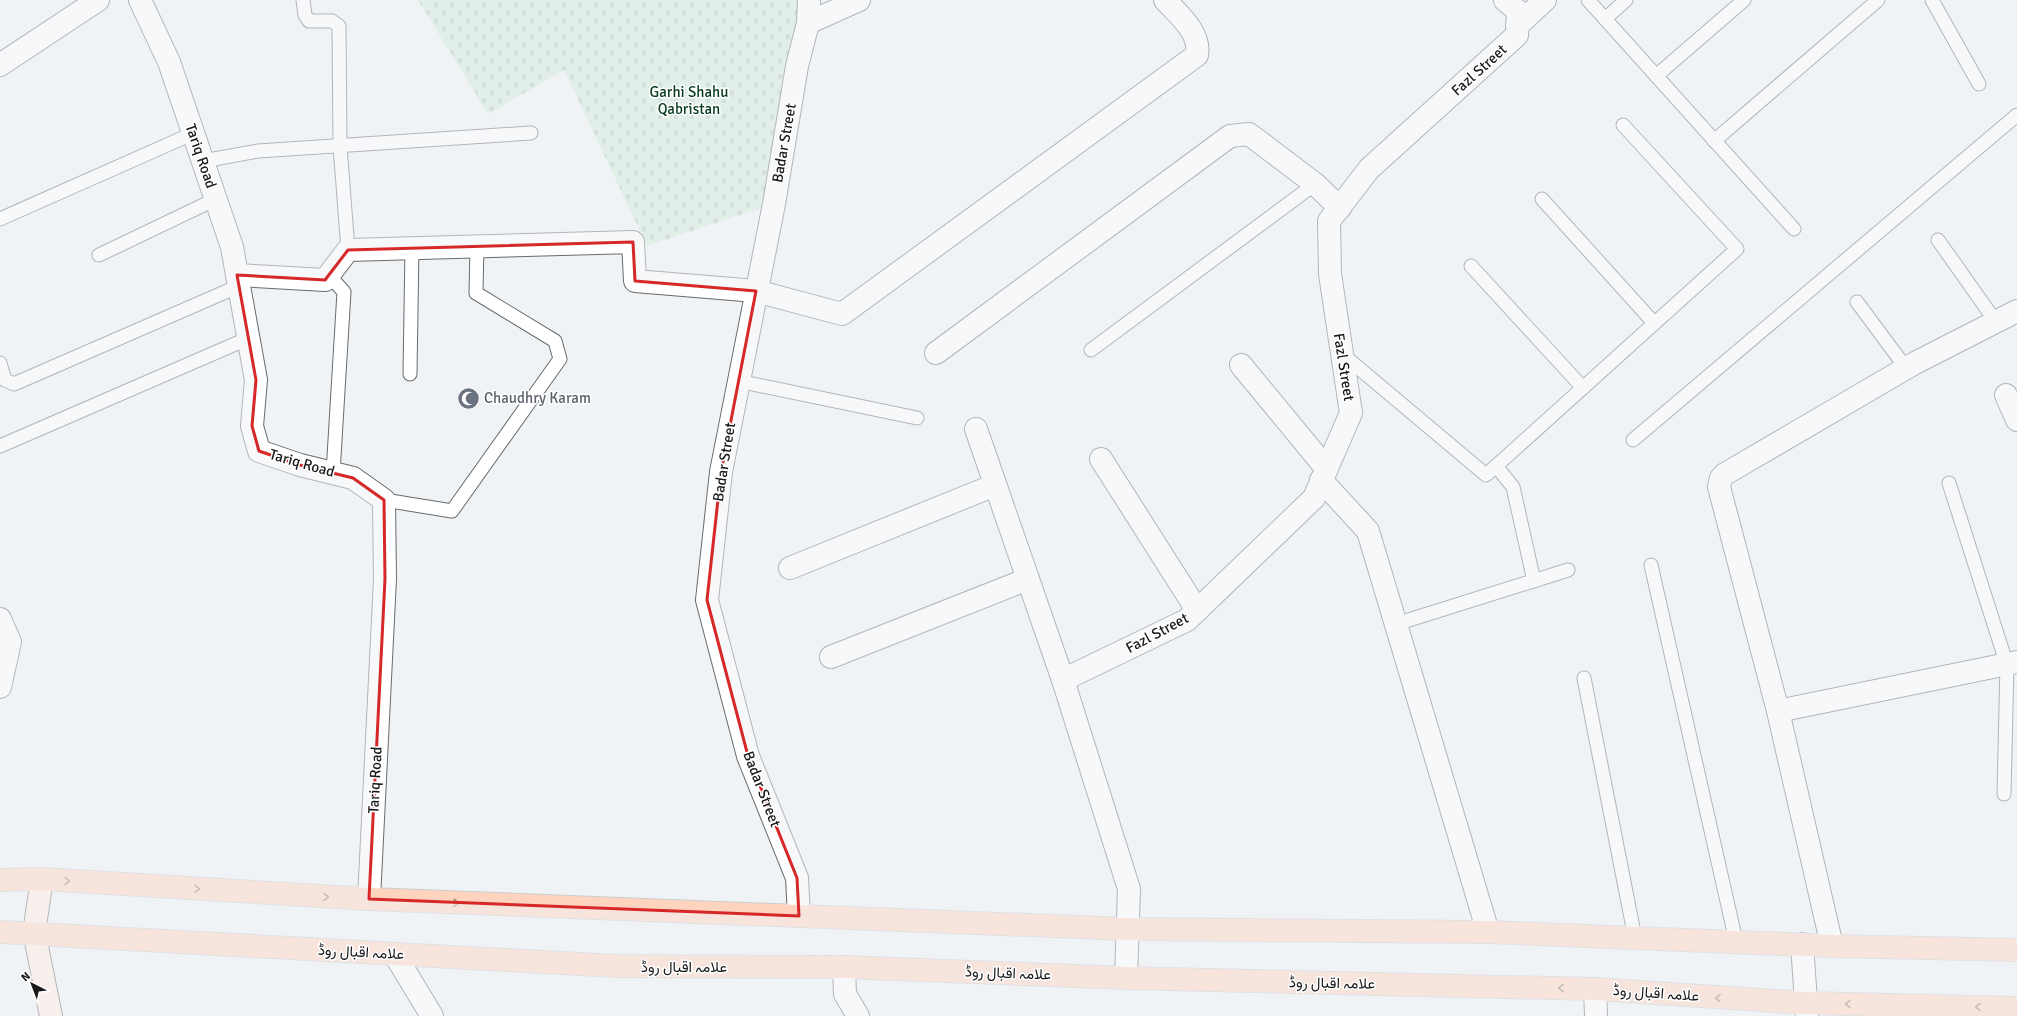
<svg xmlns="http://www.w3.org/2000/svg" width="2017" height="1016" viewBox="0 0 2017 1016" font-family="Signika,Vazirmatn,sans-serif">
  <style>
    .cemetery { fill: url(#cemetery-stones) }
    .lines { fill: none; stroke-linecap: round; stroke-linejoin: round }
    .lane-casing { stroke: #686b6d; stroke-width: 15 }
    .street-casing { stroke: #686b6d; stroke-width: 24 }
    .secondary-casing { stroke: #686b6d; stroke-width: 24 }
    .primary-casing { stroke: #cccccd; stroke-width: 24 }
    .lane { stroke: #fff; stroke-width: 13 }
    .street { stroke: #fff; stroke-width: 22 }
    .secondary { stroke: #feeadf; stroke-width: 22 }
    .primary { stroke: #fed4be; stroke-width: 22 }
    .oneway { stroke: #968074 }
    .marked { fill: none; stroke: #d62828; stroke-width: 3; stroke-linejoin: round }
    .labels { text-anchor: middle; stroke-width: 3; stroke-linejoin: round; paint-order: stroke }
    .street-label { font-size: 15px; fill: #18191a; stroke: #fff }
    .park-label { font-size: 15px; fill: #04391f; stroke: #fff }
    .worship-label { font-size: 15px; fill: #5b616d; stroke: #fff; text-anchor: start }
  </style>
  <defs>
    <pattern id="cemetery-stones" width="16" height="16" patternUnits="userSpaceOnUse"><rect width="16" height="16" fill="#ceead7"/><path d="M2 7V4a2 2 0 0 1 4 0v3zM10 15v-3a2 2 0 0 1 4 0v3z" fill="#b0c8b8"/></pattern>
  </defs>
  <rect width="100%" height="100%" fill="#f0f3f6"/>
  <path class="cemetery" d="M418,0H809L774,204L647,246L564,70L488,114Z"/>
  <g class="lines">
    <defs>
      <g id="lane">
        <path d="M303,0L305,15L309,21H332L339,26L340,146L348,250"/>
        <path d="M1588,0L1794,229"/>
        <path d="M1932,0L1979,84"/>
        <path d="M1605,19L1626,0"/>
        <path d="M1656,76L1744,0"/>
        <path d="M1714,141L1878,0"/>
        <path d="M203,161L258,151L531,133"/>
        <path d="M1542,199L1654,323"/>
        <path d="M0,219L194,133"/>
        <path d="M1938,240L1996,322"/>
        <path d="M99,255L216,199"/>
        <path d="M1471,266L1583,388"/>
        <path d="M329,275L344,292L333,473"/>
        <path d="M1857,302L1906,368"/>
        <path d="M1091,350L1315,184"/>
        <path d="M1342,354L1486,475L1737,249L1623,125"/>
        <path d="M0,363L5,380L14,384L239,286"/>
        <path d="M410,374L412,248"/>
        <path d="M738,381L917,418"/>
        <path d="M1633,440L2017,115"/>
        <path d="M0,446L249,338"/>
        <path d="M1496,466L1513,487L1534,581"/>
        <path d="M1949,483L2007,665L2004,794"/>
        <path d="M384,500L452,511L560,359L555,341L476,293L477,246"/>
        <path d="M1651,565L1736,941"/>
        <path d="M1396,624L1568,570"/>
        <path d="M1584,678L1635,938"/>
      </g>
      <g id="street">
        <path d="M140,0L169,62L232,247L256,380L252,426L259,451L300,465L353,478L384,500L385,579L369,899"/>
        <path d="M808,23L859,0"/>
        <path d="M1517,26L1545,0"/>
        <path d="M0,65L98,0"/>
        <path d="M237,275L325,280L348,250L633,242L635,281L756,291L842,314L1197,55C1201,33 1179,15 1165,0"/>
        <path d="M936,353L1230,136L1249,134L1315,184L1340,208"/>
        <path d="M1241,365L1326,468"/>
        <path d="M2006,395L2017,420"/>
        <path d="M976,429L1063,680L1129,889L1126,978"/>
        <path d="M1101,459L1197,610"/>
        <path d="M1321,480L1368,531L1488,932"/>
        <path d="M790,568L995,485"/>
        <path d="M0,619L10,642L0,687"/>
        <path d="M831,657L1028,579"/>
        <path d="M1063,680L1187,620L1314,498L1351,413L1330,274L1329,221L1369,169L1517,35L1518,11L1505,0"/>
        <path d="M1778,711L2017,662"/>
        <path d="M799,916L797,878L748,756L707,600L721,472L774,204L797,66L808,23L809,0"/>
        <path d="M1802,944L1807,1016"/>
        <path d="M1832,946L1778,711L1719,487L1721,478L1725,474L1915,363L2017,311"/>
        <path d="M395,955L432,1016"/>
        <path d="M844,967L845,994L858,1016"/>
        <path d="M1595,989L1596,1016"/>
      </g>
      <path id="secondary" d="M42,879L34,932L51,1016"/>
      <g id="primary">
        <path d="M0,880L42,879L369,899L1127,929L1488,932L1832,946L2017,950"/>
        <path d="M0,932L616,966L844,967L1126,978L1595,989L1806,1003L2017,1008"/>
      </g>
    </defs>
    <use href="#lane" class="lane-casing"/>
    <use href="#street" class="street-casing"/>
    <use href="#secondary" class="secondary-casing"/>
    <use href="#primary" class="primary-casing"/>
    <use href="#lane" class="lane"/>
    <use href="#street" class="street"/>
    <use href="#secondary" class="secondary"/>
    <use href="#primary" class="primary"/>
  </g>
  <defs><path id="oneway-chevron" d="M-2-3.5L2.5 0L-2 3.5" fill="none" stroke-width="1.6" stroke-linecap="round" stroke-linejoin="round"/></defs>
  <g class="oneway">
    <use href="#oneway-chevron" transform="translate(67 881) rotate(3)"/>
    <use href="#oneway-chevron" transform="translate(197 889) rotate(3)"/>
    <use href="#oneway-chevron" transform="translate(326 897) rotate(3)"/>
    <use href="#oneway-chevron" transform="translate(456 903) rotate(2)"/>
    <use href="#oneway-chevron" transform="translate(1561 988) rotate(-179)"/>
    <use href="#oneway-chevron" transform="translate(1718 998) rotate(-176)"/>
    <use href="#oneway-chevron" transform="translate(1848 1004) rotate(-179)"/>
    <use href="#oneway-chevron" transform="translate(1978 1007) rotate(-179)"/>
  </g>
  <path d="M0 0H2017V1016H0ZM633,242L635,281L756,291L721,472L707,600L748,756L797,878L799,916L369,899L385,579L384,500L353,478L300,465L259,451L252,426L256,380L237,275L325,280L348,250Z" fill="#f0f3f6" fill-opacity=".55" fill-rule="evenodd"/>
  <path class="marked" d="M633,242L635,281L756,291L721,472L707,600L748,756L797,878L799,916L369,899L385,579L384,500L353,478L300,465L259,451L252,426L256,380L237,275L325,280L348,250Z"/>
  <defs>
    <symbol id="mosque-disc" viewBox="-11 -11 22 22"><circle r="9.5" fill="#6b7280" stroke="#fff"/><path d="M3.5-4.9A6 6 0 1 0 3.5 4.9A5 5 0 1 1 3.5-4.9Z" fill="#fff"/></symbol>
  </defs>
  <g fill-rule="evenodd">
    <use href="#mosque-disc" x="456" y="386" width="25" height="25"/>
  </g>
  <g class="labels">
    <g class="street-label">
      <text transform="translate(1479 70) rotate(-42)" y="5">Fazl Street</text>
      <text transform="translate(784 143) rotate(-80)" y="5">Badar Street</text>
      <text transform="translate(201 156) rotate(71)" y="5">Tariq Road</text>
      <text transform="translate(1344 367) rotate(81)" y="5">Fazl Street</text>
      <text transform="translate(724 462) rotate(-81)" y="5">Badar Street</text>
      <text transform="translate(302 463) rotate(16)" y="5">Tariq Road</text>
      <text transform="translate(1157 633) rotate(-28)" y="5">Fazl Street</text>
      <text transform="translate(375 780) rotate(-87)" y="5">Tariq Road</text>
      <text transform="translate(762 789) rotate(69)" y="5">Badar Street</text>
      <text transform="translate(361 952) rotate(3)" y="5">علامہ اقبال روڈ</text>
      <text x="684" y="972">علامہ اقبال روڈ</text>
      <text transform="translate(1008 973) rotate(2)" y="5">علامہ اقبال روڈ</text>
      <text transform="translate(1332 983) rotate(1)" y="5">علامہ اقبال روڈ</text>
      <text transform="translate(1656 993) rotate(4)" y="5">علامہ اقبال روڈ</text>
    </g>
    <g class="park-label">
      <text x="689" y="97">Garhi Shahu<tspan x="689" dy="17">Qabristan</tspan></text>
    </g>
    <g class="worship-label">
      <text x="484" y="403">Chaudhry Karam</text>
    </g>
  </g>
  <g transform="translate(32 984) rotate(318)" stroke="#ffffff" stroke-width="3" paint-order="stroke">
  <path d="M0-3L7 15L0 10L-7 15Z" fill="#18191a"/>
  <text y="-6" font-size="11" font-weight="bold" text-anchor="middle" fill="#18191a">N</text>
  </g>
</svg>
